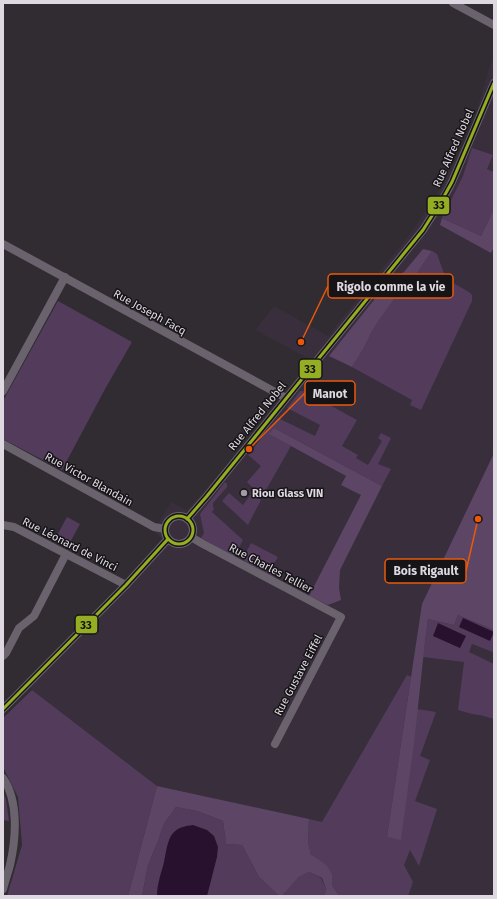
<svg xmlns="http://www.w3.org/2000/svg" width="497" height="899" viewBox="0 0 497 899" font-family="'Fira Sans',sans-serif">
  <style>
    .built { fill: #382e3c }
    .green { fill: #533c5b }
    .forest { fill: #5d4566 }
    .water { fill: #28112f }
    .lines { fill: none; stroke-linecap: round; stroke-linejoin: round }
    .minor { stroke: #6a636d; stroke-width: 8 }
    .bus-1-casing { stroke: #171418; stroke-width: 6 }
    .bus-1 { stroke: #94ad23; stroke-width: 3 }
    .poi-dot { fill: #a19ca3; stroke: #171418; stroke-width: 1.5 }
    .labels { text-anchor: middle; stroke-width: 3; stroke-linejoin: round; paint-order: stroke }
    .street-label { font-size: 11px; fill: #ded9e0; stroke: #171418 }
    .poi-label { font-size: 11px; font-weight: bold; fill: #ded9e0; stroke: #171418; text-anchor: start }
    .leader { fill: none; stroke: #e8590c; stroke-width: 1.5 }
    .callout-dot { fill: #e8590c; stroke: #171418; stroke-width: 1.5 }
    .callout { fill: #171418; stroke: #e8590c; stroke-width: 1.5 }
    .callout-label { font-size: 12px; text-anchor: middle; font-weight: bold; fill: #ded9e0 }
    .line-badge { stroke: #171418; stroke-width: 1.5 }
    .pale-badge-label { font-size: 11px; text-anchor: middle; font-weight: bold; fill: #111 }
  </style>
  <rect width="100%" height="100%" fill="#302c32"/>
  <path class="built" d="M494,56V453L422,604L494,630V896H395L400,840L157,786L32,690L24,682L104,603L162,539L153,531L171,502L187,510L234,457L311,360L255,330L274,306L328,336L413,230L443,184L472,127L489,68Z"/>
  <g class="green">
    <path d="M472,148L493,155L487,169L494,172V209L481,236L442,218L463,176Z"/>
    <path d="M432,251L437,254L446,279L469,292L472,295V301L421,410L410,405L412,400L352,367L364,348L371,333L379,320L409,279L415,276Z"/>
    <path d="M58,301L132,342L105,389L62,470L3,439V401Z"/>
    <path d="M300,391H304L357,420L342,446L358,455L356,458L368,465L382,441L378,438L381,433L391,438L378,464L391,469L382,486L274,428L270,434L291,446L262,497L247,482L261,466L248,455L278,418L315,436L320,425L287,408Z"/>
    <path d="M225,482L227,484V487L213,503V506L214,509L212,512L243,540L234,557L201,538L204,533L200,514Z"/>
    <path d="M251,491L261,500L248,525L222,501L229,493L243,505L251,494L250,493Z"/>
    <path d="M67,517L80,524L67,548L56,543L55,539Z"/>
    <path d="M251,543L278,557L270,570L276,573L274,577L244,561V556Z"/>
    <path d="M458,615L494,630V650L493,652L472,644L469,652L494,664V719L480,715L472,714L458,710L464,662L423,657L428,619L454,625Z"/>
    <path d="M407,675L411,677L387,837L401,839L417,709L436,712L420,756L430,760L415,801L437,809L419,866L410,850L404,865L413,882L408,896H339L332,885V874L317,858L310,854V850L308,842L309,819L322,822Z"/>
    <path d="M32,690L157,786L128,896H7L22,845L18,797L3,767V718Z"/>
    <path d="M3,792L6,799L9,821L3,820Z"/>
    <path d="M176,807L197,811L223,821L226,844L242,845L259,877L279,896H142L148,865L158,841L164,824Z"/>
    <path d="M309,872L321,878L326,889L324,896H282L299,877Z"/>
  </g>
  <g class="forest">
    <path d="M494,209V247L491,253L440,225L442,218L481,236Z"/>
    <path d="M423,249L432,251L415,276L409,279L379,320L371,333L364,348L352,367L329,356L390,280L404,272Z"/>
    <path d="M274,428L382,486L340,570L339,588L341,600L328,605L309,596L361,495L341,485L346,476L269,434Z"/>
    <path d="M494,453V630L458,615L454,625L428,619L425,642L414,743L401,840L387,837L422,604Z"/>
    <path d="M157,786L309,819L308,842L310,850V854L317,858L327,866L332,874V885L339,896H324L326,889L322,878L309,872L299,877L282,896H279L259,877L242,845L226,844L223,821L197,811L176,807L164,824L158,841L148,865L142,896H128Z"/>
  </g>
  <g class="water">
    <path d="M463,618L494,632L490,641L459,627Z"/>
    <path d="M438,623L466,636L460,648L433,636Z"/>
    <path d="M193,825L207,830L214,836L218,847L217,857L207,896H157C157,884 161,874 164,862C166,853 167,840 173,833C179,827 185,826 193,825Z"/>
  </g>
  <g class="lines">
    <g class="minor">
      <path d="M453,3L494,25"/>
      <path d="M3,244L286,398"/>
      <path d="M3,391L65,277"/>
      <path d="M3,444L154,527L165,529"/>
      <circle cx="179" cy="530" r="14"/>
      <path d="M187,519L207,496L423,230C433,214 444,199 452,182C466,149 480,116 494,83"/>
      <path d="M3,525L14,527L126,585"/>
      <path d="M191,537L203,544L341,617L275,744"/>
      <path d="M3,656L6,653L19,628L34,616L66,554"/>
      <path d="M3,709L126,585L168,539"/>
      <path d="M3,778C19,801 16,839 10,865C8,873 5,881 3,889"/>
    </g>
    <defs>
      <g id="bus-1">
        <circle cx="179" cy="530" r="14"/>
        <path d="M187,519L207,496L423,230L442,200L452,182L494,83"/>
        <path d="M3,709L126,585L168,539"/>
      </g>
    </defs>
    <use href="#bus-1" class="bus-1-casing"/>
    <use href="#bus-1" class="bus-1"/>
  </g>
  <circle class="poi-dot" cx="244" cy="493" r="4"/>
  <g class="labels">
    <g class="street-label">
      <text transform="translate(453 148) rotate(-66)" y="4">Rue Alfred Nobel</text>
      <text transform="translate(150 312) rotate(29)" y="4">Rue Joseph Facq</text>
      <text transform="translate(257 416) rotate(-51)" y="4">Rue Alfred Nobel</text>
      <text transform="translate(89 479) rotate(29)" y="4">Rue Victor Blandain</text>
      <text transform="translate(70 544) rotate(27)" y="4">Rue Léonard de Vinci</text>
      <text transform="translate(271 568) rotate(28)" y="4">Rue Charles Tellier</text>
      <text transform="translate(298 675) rotate(-62)" y="4">Rue Gustave Eiffel</text>
    </g>
    <g class="poi-label">
      <text x="252" y="497">Riou Glass VIN</text>
    </g>
  </g>
  <path class="leader" d="M301 342L328 286M249 449L305 393M478 519L466 571"/>
  <g class="callout-dot">
    <circle cx="301" cy="342" r="4"/>
    <circle cx="249" cy="449" r="4"/>
    <circle cx="478" cy="519" r="4"/>
  </g>
  <g class="callout">
    <rect x="328" y="274" width="125" height="24" rx="4"/>
    <rect x="305" y="381" width="50" height="24" rx="4"/>
    <rect x="385" y="559" width="81" height="24" rx="4"/>
  </g>
  <g class="callout-label">
    <text x="391" y="291">Rigolo comme la vie</text>
    <text x="330" y="398">Manot</text>
    <text x="426" y="575">Bois Rigault</text>
  </g>
  <g class="line-badge">
    <rect x="427" y="196" width="23" height="19" rx="4" fill="#94ad23"/>
    <rect x="299" y="359" width="23" height="20" rx="4" fill="#94ad23"/>
    <rect x="75" y="615" width="23" height="19" rx="4" fill="#94ad23"/>
  </g>
  <g class="pale-badge-label">
    <text x="439" y="209">33</text>
    <text x="310" y="373">33</text>
    <text x="86" y="629">33</text>
  </g>
  <rect width="497" height="899" fill="none" stroke="#ded9e0" stroke-width="8"/>
</svg>
